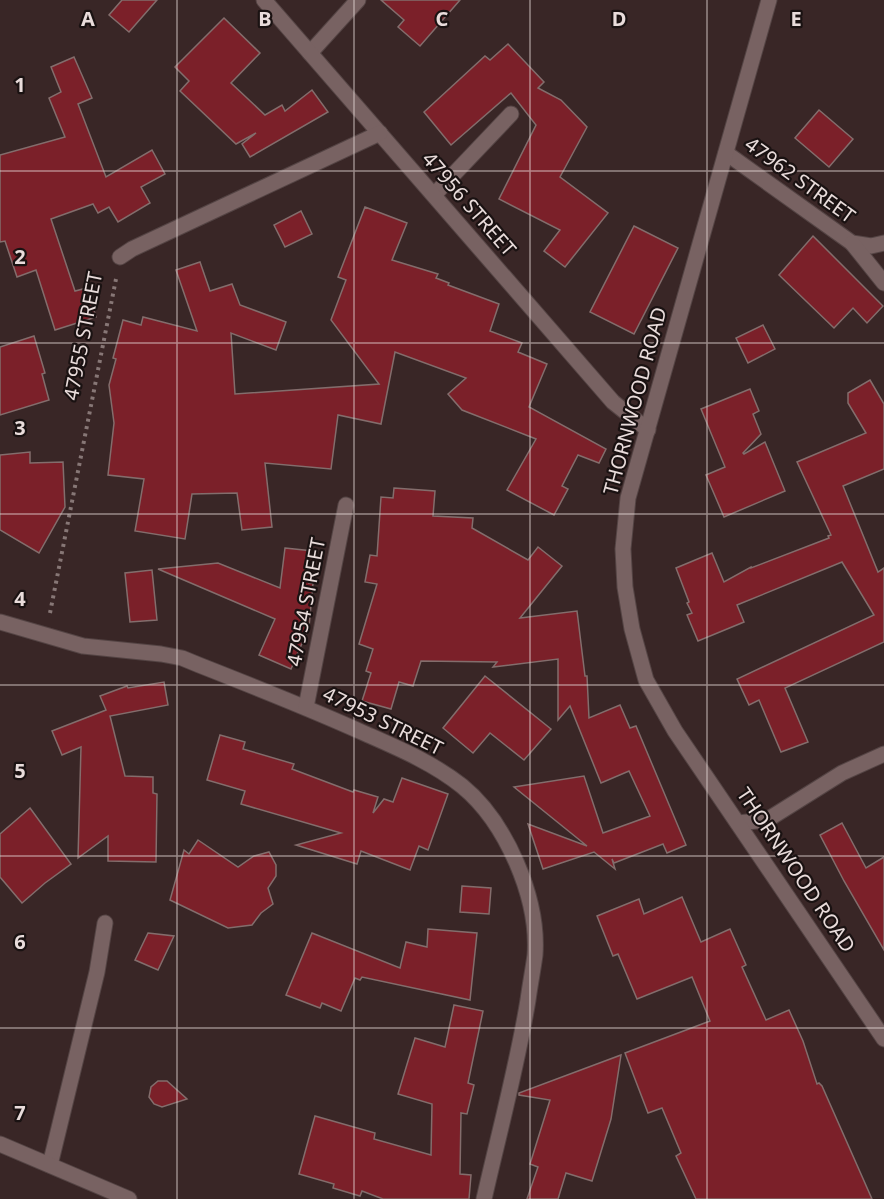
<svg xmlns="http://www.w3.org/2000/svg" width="884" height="1199" viewBox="0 0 884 1199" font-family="'Noto Sans',sans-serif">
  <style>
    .building { fill: #7b2029; stroke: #836d6c; stroke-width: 1.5 }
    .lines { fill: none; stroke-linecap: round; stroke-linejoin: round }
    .lane-casing { stroke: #544444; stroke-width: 17 }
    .street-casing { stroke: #544444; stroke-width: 17 }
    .secondary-casing { stroke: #544444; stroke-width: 17 }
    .path { stroke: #877776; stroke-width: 4; stroke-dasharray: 3 4.5; stroke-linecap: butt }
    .lane { stroke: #786262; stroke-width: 15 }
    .street { stroke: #786262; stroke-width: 15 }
    .secondary { stroke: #786262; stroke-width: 15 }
    .grid { fill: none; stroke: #e9dcdb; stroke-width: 1.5; stroke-opacity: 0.55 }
    .labels { text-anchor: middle; stroke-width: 4.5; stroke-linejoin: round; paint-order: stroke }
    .street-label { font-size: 20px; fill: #e9dcdb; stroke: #1a1212 }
    .grid-label { font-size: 20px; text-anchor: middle; font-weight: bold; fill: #e9dcdb; stroke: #1a1212; stroke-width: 4.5; stroke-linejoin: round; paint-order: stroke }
  </style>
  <rect width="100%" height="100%" fill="#392626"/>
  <g class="building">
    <path d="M122,0H157L129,32L109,15Z"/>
    <path d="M381,0H460L420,46L398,27L404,20Z"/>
    <path d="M224,18L260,53L231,83L265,115L282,105L285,111L312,90L328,112L250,157L242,144L256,133L236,144L180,91L189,81L175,67Z"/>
    <path d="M508,44L544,82L538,88L561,100L587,127L560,177L608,213L565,267L544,251L560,230L499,199L536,125L511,93L451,145L424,112L485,56L490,60Z"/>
    <path d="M74,57L92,98L78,104L106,177L152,150L165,174L141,187L150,203L118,222L109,207L98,213L93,204L51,219L75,291L87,288L96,317L55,330L36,270L17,277L5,241L0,242V155L65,137L49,98L61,92L51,67Z"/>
    <path d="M819,110L853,139L829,167L795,138Z"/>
    <path d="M365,207L407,223L392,260L438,274L436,278L449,283L448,285L499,304L490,331L522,343L518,352L547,364L529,407L606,449L599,463L578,455L562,486L568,489L554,515L507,490L536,439L462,410L448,394L466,378L395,352L381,424L338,415L331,469L265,463L272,527L242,530L237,493L192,494L185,539L135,531L144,479L108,475L114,423L109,385L116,359L113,358L123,320L141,325L143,317L197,331L176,270L200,262L210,291L232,284L240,305L286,322L276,350L231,333L235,394L379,384L331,320L346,280L338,277Z"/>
    <path d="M301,211L312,234L285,247L274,225Z"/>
    <path d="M634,226L678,248L634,334L590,312Z"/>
    <path d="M813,236L883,306L867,323L853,308L834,328L779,275Z"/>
    <path d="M763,325L775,349L748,363L736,338Z"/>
    <path d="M34,336L45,373L42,374L49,400L0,415V347Z"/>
    <path d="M870,380L884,404V469L843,486L878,572L884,568V642L785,688L808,742L781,752L759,700L749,705L737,679L874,615L842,562L737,605L744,622L698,641L687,615L692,613L687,603L689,602L676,568L712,553L724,582L751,567V568L829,538L828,536L831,535L797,462L866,433L848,403V393Z"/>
    <path d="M750,389L759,411L753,414L761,434L743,453L744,454L765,442L785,491L724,517L706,475L725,467L701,409Z"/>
    <path d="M30,452V463L63,462L65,507L39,553L0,530V455Z"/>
    <path d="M394,488L435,491L433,516L473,518L472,528L528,560L538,547L562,566L520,618L577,611L585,676H587L589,718L620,705L630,728L636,726L686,845L667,853L663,844L614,863L612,859L615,869L594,852L543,869L528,824L587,846L514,787L584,776L603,833L650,816L629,771L601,783L570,706L558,720V659L493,667L497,662L421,661L413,686L399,682L391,709L362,701L371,673L366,671L373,649L359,644L377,584L365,582L370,555L377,556L381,497L393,498Z"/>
    <path d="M285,548L313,551L309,583H313L309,627L291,669L259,655L275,619L158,569L218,563L280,588Z"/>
    <path d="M152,570L157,620L130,622L125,573Z"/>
    <path d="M485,676L551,729L524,760L490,733L473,753L443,728Z"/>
    <path d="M164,682L168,705L110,716L125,776L153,777V793L157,794L156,862L108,861V836L78,858L81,747L62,755L52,731L106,710L100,696L127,686L128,688Z"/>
    <path d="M220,735L245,742L243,749L294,764L292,769L353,792L354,790L378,797L373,813L384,799L393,802L402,778L448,794L428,850L419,846L410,870L361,851L357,864L296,845L341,833L241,804L245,791L207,780Z"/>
    <path d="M30,808L71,864L45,883L22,903L0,877V834Z"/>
    <path d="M842,823L866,868L884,857V950L844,881L820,835Z"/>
    <path d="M198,840L238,867L254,856L269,852L276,865V876L268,888L273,904L261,913L252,925L228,928L170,900L184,850L189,854Z"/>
    <path d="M462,886L491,888L489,914L460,912Z"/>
    <path d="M682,897L701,942L730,929L746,965L742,967L766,1020L789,1010L803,1041L817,1084L819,1083L822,1086L872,1199H696L676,1156L681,1153L662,1108L648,1113L625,1053L710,1021L692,977L637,999L618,954L613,956L597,916L639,899L644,914Z"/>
    <path d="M428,929L477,933L470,1000L362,977L360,980L355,978L341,1011L322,1003L320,1008L286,995L312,933L400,968L406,942L427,947Z"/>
    <path d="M148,933L174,936L158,970L135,960Z"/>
    <path d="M454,1005L483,1011L468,1083L474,1085L467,1114L461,1113L460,1174L471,1175L469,1199H383L362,1191L360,1196L333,1188L334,1184L299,1174L315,1116L375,1133L374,1139L431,1155L432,1104L398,1094L415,1038L445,1047Z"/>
    <path d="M621,1055L611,1119L592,1181L566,1173L558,1199H527L538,1167L530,1164L550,1100L519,1095V1093Z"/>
    <path d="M158,1081H167L187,1099L162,1107L154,1104L149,1097L151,1087Z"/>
  </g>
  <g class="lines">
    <defs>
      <g id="lane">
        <path d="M310,53L358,0"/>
        <path d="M434,195L511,114"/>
        <path d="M50,1165L97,972L105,923"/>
      </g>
      <g id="street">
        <path d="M264,0L613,402L648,430"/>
        <path d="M726,153L852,243L871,246L884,243"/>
        <path d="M852,243L884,283"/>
        <path d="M120,257L132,249L380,133"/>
        <path d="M0,622L83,646L161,654L182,658L199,665C255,687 311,709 366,734C400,749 433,763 462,786C506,822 539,898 535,955C533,970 530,985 528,1000C517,1067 499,1133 484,1199"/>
        <path d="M306,707L346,505"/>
        <path d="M738,823L767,820L842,773L884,754"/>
        <path d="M0,1144L129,1199"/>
      </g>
      <path id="secondary" d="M769,0L628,498L623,549L625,587L632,629L646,680L675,731L884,1039"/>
    </defs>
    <use href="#lane" class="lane-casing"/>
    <use href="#street" class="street-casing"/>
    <use href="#secondary" class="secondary-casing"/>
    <path class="path" d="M50,613L116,279"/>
    <use href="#lane" class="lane"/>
    <use href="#street" class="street"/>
    <use href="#secondary" class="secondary"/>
  </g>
  <path class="grid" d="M177,0V1199M354,0V1199M530,0V1199M707,0V1199M0,171H884M0,343H884M0,514H884M0,685H884M0,856H884M0,1028H884"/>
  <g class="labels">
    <g class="street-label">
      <text transform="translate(800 180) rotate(36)" y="7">47962 STREET</text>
      <text transform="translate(469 204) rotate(49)" y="7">47956 STREET</text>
      <text transform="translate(83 336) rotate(-79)" y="7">47955 STREET</text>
      <text transform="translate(635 401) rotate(-75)" y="7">THORNWOOD ROAD</text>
      <text transform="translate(306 602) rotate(-79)" y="7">47954 STREET</text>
      <text transform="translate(383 721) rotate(26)" y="7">47953 STREET</text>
      <text transform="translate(796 870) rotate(56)" y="7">THORNWOOD ROAD</text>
    </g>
  </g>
  <g class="grid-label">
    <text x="88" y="26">A</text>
    <text x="265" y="26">B</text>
    <text x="442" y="26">C</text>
    <text x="619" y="26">D</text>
    <text x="796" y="26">E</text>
    <text x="20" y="92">1</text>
    <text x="20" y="264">2</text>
    <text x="20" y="435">3</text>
    <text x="20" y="606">4</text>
    <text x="20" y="778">5</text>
    <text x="20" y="949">6</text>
    <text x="20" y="1120">7</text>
  </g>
</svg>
